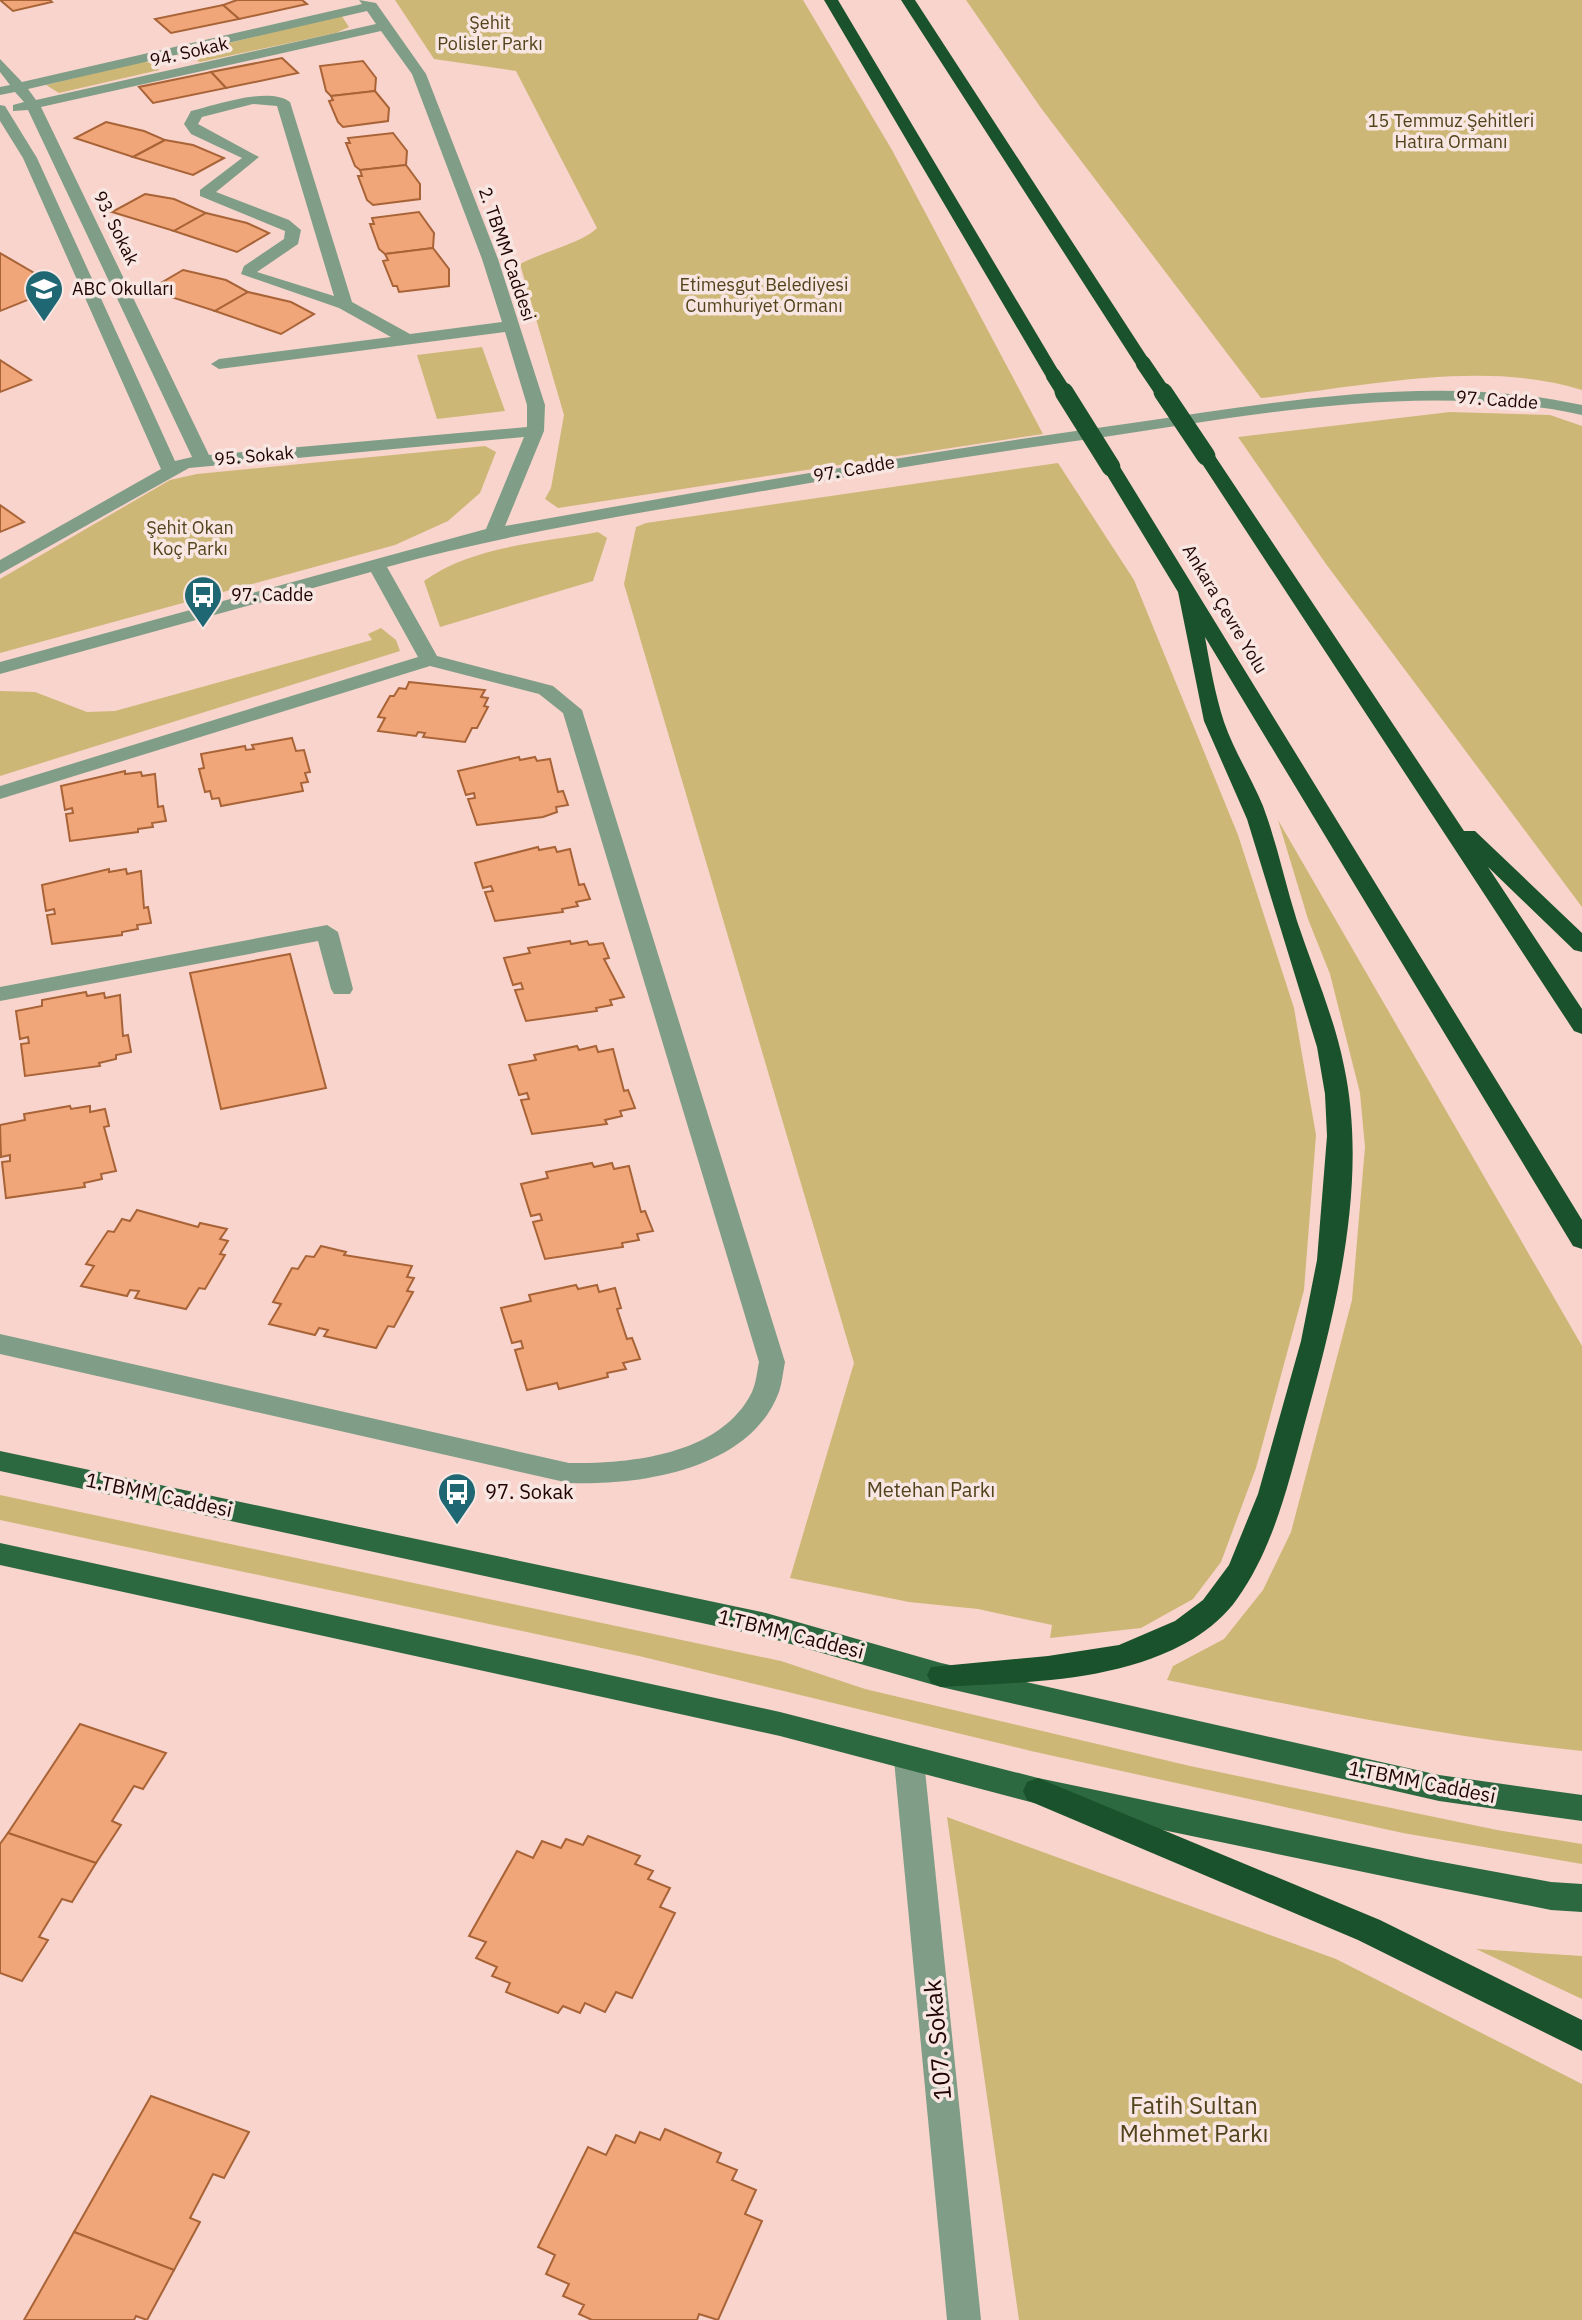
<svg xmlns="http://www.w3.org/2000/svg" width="1582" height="2320" viewBox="0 0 1582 2320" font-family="'IBM Plex Sans',sans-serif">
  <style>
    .green { fill: #cdb776 }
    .building { fill: #f1a67a; stroke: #a86337; stroke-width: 2 }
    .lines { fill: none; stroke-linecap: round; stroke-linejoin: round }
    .minor { fill: #809e87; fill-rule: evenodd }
    .major { fill: #2d6940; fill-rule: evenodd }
    .highway { fill: #1a522e; fill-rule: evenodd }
    .highway-bridge-far1 { stroke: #1a522e; stroke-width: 15 }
    .highway-bridge { stroke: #1a522e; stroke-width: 19 }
    .labels { text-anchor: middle; stroke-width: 7; stroke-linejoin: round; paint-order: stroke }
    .far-park-label { font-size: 18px; fill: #51441c; stroke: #f8e6e2 }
    .far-street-label { font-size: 18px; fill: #200402; stroke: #f8e6e2 }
    .far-poi-label { font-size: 18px; fill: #200402; stroke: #f8e6e2; text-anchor: start }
    .park-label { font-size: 20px; fill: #51441c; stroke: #f8e6e2 }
    .poi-label { font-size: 20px; fill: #200402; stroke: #f8e6e2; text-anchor: start }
    .street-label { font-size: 20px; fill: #200402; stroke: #f8e6e2 }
    .near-street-label { font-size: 24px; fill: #200402; stroke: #f8e6e2 }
    .near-park-label { font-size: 24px; fill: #51441c; stroke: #f8e6e2 }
  </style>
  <rect width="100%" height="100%" fill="#f8d4cc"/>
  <g class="green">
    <path d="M395,0H803L892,150L1043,434L558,508L545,499L551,488L564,415L520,264C542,252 582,243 597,228L516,71L434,59Z"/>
    <path d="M966,0H1582V390C1484,359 1362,387 1261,398L1041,108Z"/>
    <path d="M341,15L349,27L336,33L200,62L185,54Z"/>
    <path d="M143,61L154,64L159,70L59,93L46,85Z"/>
    <path d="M482,347L505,411L437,419L417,355Z"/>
    <path d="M1450,412L1550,415L1582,426V907L1326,564L1238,437Z"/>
    <path d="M485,446L496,452L480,493L448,521L395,545L0,653V579L170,480L197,474Z"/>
    <path d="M1058,463L1134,580L1238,835L1294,1008L1316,1135L1304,1290L1256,1468L1221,1562L1193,1599L1141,1628L1050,1638L1052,1625L978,1609L909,1602L790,1578L854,1363L624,584L636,527L646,523Z"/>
    <path d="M598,532L607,538L593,581L440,627L424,581C472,546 540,543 598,532Z"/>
    <path d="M381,628L396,640L400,651L0,776V691L35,692L87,712L115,711L372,640L368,634Z"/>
    <path d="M1278,820L1582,1346V1751C1442,1737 1305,1708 1167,1680L1173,1666L1224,1639L1263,1590L1291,1532L1352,1300L1365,1147L1360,1093L1330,974L1308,919Z"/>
    <path d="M0,1495L781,1661L865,1689L1190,1766L1497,1830L1582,1844V1864L1403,1833L1031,1751L639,1656L0,1520Z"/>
    <path d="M947,1817L1336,1959L1582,2084V2320H1019Z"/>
    <path d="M1476,1949L1582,1956V1999Z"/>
  </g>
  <g class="building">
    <path d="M0,0H50L52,2L13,11Z"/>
    <path d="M302,0L307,4L239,19L223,5L237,0Z"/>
    <path d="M223,5L239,19L171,33L155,19Z"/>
    <path d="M282,58L298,73L226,88L211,72Z"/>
    <path d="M363,61L376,78L375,91L331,96L326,91L320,66Z"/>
    <path d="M211,72L226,88L153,103L139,87Z"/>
    <path d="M375,91L389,108L388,121L343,127L338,122L329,101L333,100L331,96Z"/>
    <path d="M106,122L144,131L165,140L133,157L75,138Z"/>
    <path d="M393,133L407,151L406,165L360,170L355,166L346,143H350L348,138Z"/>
    <path d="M165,140L193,145L224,158L193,175L133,157Z"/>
    <path d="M406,165L420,184V199L373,205L367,200L358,176H362L360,170Z"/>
    <path d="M145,194L174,199L206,213L174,231L112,212Z"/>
    <path d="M419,212L434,233L433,248L385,254L379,249L370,224H374L372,218Z"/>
    <path d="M206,213L247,223L269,233L237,252L174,231Z"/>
    <path d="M433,248L449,269V286L399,292L397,286H393L383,261L388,260L385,254Z"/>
    <path d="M0,253L41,277L35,279L49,288L41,291L45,293L0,311Z"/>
    <path d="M183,270L226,280L248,292L215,311L149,290Z"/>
    <path d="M248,292L291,302L314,314L281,334L215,311Z"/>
    <path d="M0,360L31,380L0,392Z"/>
    <path d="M0,505L24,522L0,532Z"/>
    <path d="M409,682L485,690L481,697L488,698L484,706L488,707L477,728H472L465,742L423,737L425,733L418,732L416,736L378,731L385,718L378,717L390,696H394L399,688L406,689Z"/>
    <path d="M292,738L296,751L304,750L310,772L305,773L308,782L301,783L303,791L221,806L219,798L212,799L210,791L205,792L199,769L204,768L201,754L245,746L246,750L254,749L252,745Z"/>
    <path d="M519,757L520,760L535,757L537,761L550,759L558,792L563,791L568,805L556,807L557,812L543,817L477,825L468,799L475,798L474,793L466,795L458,771Z"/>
    <path d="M125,771V774L141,772L142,776L155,774L158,807L163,806L166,821L152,823L153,827L138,829V832L70,841L66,814L73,813L72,808L65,810L61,786Z"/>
    <path d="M538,847L539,850L555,847L557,852L570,849L579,885L584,884L590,899L576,902L578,906L562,909L563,912L495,921L485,892L493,891L491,886L483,888L475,863Z"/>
    <path d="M109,869V872L126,869L127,874L141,871L144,908L148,907L151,923L137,925L138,929L122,932V935L52,944L47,915L55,914L54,909L46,911L42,885Z"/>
    <path d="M570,941L571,944L587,941L589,945L603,943L609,958L604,959L624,997L610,1000L612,1005L596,1008L597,1011L526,1021L515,990L523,989L521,983L513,985L504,958L530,953L528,948Z"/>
    <path d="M290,954L326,1088L221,1109L190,973Z"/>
    <path d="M86,992L87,996L104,993L105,998L120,995L123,1036L128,1035L131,1052L116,1055V1059L99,1063L100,1066L25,1076L21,1044L29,1043L28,1037L20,1039L16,1011L42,1006V1000Z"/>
    <path d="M577,1046L579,1050L596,1046L598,1052L613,1049L624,1091L628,1090L635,1108L620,1111L622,1116L605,1120L607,1124L532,1134L521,1100L529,1099L527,1093L519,1095L509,1065L536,1060L534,1055Z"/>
    <path d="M70,1106L71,1109L90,1106V1112L105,1109L109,1126L104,1127L116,1171L101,1174L102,1179L84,1183L85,1187L6,1198L2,1162L10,1161V1155L1,1157L0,1125L25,1120L24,1114Z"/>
    <path d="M592,1163L594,1167L612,1163L614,1169L629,1166L641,1212L645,1211L653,1231L637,1234L639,1240L622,1243L623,1247L545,1259L533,1222L542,1220L540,1214L531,1216L521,1184L548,1178L546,1172Z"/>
    <path d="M137,1210L198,1227L200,1223L227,1229L220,1239L228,1241L220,1254L225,1255L205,1289L199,1288L186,1309L135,1298L139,1291L130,1290L127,1296L81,1286L94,1266L86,1264L108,1231L114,1232L122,1219L130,1221Z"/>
    <path d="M321,1246L346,1252L344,1255L412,1266L407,1277L414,1278L407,1291L413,1292L394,1327L388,1326L376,1348L324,1336L328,1330L319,1328L315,1335L269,1324L281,1304L273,1302L292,1268L298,1269L306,1256L314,1257Z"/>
    <path d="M576,1285L578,1289L597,1285L599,1292L615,1288L621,1308L617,1309L627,1339L632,1338L640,1359L623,1363L626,1369L607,1373L608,1377L559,1389L557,1383L527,1390L515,1350L523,1348L521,1341L512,1343L501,1308L531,1301L529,1295Z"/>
    <path d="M80,1724L166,1753L143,1789L134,1786L112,1821L121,1825L96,1863L8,1833Z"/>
    <path d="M8,1833L96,1863L72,1902L62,1899L39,1937L48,1940L22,1981L0,1973V1844Z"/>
    <path d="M588,1836L640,1856L635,1864L653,1871L648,1879L670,1888L660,1907L675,1913L632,1998L616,1992L605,2012L585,2003L580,2013L563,2006L558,2013L506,1992L510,1983L492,1976L497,1967L476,1958L486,1942L469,1936L517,1851L533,1858L542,1841L561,1848L566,1839L583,1845Z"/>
    <path d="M151,2096L249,2132L224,2178L213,2174L190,2218L200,2222L174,2270L74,2232Z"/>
    <path d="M665,2129L721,2153L717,2162L737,2170L732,2180L756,2190L745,2214L762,2221L718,2320L699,2314L697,2320H592L579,2314L584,2305L563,2296L569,2284L546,2274L555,2255L538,2247L588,2147L606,2155L616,2135L635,2143L640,2132L660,2140Z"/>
    <path d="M74,2232L174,2270L147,2320L136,2316L134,2320H24Z"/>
  </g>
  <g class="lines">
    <g class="minor">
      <path d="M359,0L376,3L426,74L498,259L545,405L544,431L505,526C714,489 922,452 1132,423C1278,402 1435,373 1582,405V415C1417,379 1239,418 1075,441C946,459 818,481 690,504C588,522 487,539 387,567L437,656L553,686L582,710L785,1362C783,1372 782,1383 779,1392C750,1470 639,1486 569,1483L0,1354V1334L569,1463C630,1464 721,1455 752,1392C756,1383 757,1372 759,1362L563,713L539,694L430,666L0,799V786L418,657L371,572L0,674V662L486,529L524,437L189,468L0,574V560L161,469L23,158L0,121V105L5,106L37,158L175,461L192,457L28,110L13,111V105L24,102L15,92L0,95V87L10,85L0,72V59L22,82L362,4ZM367,11L376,24L36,100L28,89ZM381,31L412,74L482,259L502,322L410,334L352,302L290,102C269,86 216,105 191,111L184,124L191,134L242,158L200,190V196L285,231L284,239L244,266L241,274L339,308L391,337L219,359L211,364L219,369L505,332L527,405V427L209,455L41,107ZM253,104L277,106L334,296L257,272L298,244L301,230L289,220L216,192L259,157L198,124L202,117Z"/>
      <path d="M327,925L338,932L353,989L350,994H334L331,989L318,941L0,1001V987Z"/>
      <path d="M909,1747L919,1751L924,1760L981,2320H947L894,1760L899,1751Z"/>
    </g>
    <g class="major">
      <path d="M0,1451L766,1613L941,1663L1439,1775L1582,1795V1821L1439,1801L941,1687L766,1637L0,1471Z"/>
      <path d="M0,1543L780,1712L1038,1778L1426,1859L1551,1882L1582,1884V1912L1551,1910L1426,1885L1038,1804L780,1736L0,1565Z"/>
    </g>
    <g class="highway">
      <path d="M824,0H838L1061,375L1059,379L1053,380L1045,375Z"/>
      <path d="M901,0H915L1151,363L1149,367L1143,368L1135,363Z"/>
      <path d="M1206,451L1215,456L1464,831H1475L1582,933V952L1574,950L1488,867L1582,1009V1034L1574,1031L1197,456Z"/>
      <path d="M1111,462L1120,467L1582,1220V1249L1573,1246L1205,637C1210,665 1215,694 1224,722C1234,751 1251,777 1263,806C1277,843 1285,883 1297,921C1313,969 1334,1016 1344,1066C1369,1184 1335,1313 1304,1426C1288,1485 1273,1549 1237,1599C1226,1615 1209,1629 1193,1639C1118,1683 1025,1682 941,1687L931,1683L927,1675L931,1667L1048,1656L1119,1645L1175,1621L1203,1600L1229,1565L1258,1494L1301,1341L1317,1260L1327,1136L1325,1094L1317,1047L1247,819L1204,721L1178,592L1102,467Z"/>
      <path d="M1038,1778L1380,1920L1582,2020V2051L1358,1940L1027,1800L1023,1791L1027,1782Z"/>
    </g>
    <g class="highway-bridge-far1">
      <path d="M1143,363L1164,394"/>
      <path d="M1053,375L1065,394"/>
    </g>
    <g class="highway-bridge">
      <path d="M1064,392L1111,467"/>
      <path d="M1163,392L1206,456"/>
    </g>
  </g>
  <defs>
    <symbol id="school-pin" viewBox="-11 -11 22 30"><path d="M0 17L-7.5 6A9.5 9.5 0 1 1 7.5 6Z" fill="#1e6773" stroke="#f8e6e2"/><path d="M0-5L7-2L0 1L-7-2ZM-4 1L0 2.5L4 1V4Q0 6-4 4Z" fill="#fff"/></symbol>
    <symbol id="bus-pin" viewBox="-11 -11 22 30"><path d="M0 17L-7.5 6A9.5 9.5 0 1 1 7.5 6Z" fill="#1e6773" stroke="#f8e6e2"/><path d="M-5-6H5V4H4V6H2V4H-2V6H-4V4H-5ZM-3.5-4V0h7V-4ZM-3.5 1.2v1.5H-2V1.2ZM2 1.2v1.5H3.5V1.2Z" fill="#fff"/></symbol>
  </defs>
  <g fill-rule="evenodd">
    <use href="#school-pin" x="22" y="267" width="44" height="60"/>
    <use href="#bus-pin" x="181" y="573" width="44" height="60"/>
    <use href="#bus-pin" x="435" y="1470" width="44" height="60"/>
  </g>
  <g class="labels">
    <g class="far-park-label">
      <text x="490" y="29">Şehit<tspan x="490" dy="21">Polisler Parkı</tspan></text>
      <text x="1451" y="127">15 Temmuz Şehitleri<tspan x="1451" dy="21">Hatıra Ormanı</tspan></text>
      <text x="764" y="291">Etimesgut Belediyesi<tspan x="764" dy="21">Cumhuriyet Ormanı</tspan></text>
      <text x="190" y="534">Şehit Okan<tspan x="190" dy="21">Koç Parkı</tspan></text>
    </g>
    <g class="far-street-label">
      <text transform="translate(189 52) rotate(-13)" y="6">94. Sokak</text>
      <text transform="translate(116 228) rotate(64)" y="6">93. Sokak</text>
      <text transform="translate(507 254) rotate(71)" y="6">2. TBMM Caddesi</text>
      <text transform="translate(1497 400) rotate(4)" y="6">97. Cadde</text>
      <text transform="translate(254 456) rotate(-5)" y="6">95. Sokak</text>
      <text transform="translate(854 469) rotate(-10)" y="6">97. Cadde</text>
      <text transform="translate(1225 609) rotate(59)" y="6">Ankara Çevre Yolu</text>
    </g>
    <g class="far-poi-label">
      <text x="72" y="295">ABC Okulları</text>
      <text x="231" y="601">97. Cadde</text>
    </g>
    <g class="park-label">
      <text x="931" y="1497">Metehan Parkı</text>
    </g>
    <g class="poi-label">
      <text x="485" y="1499">97. Sokak</text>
    </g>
    <g class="street-label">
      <text transform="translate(159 1495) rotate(12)" y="7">1.TBMM Caddesi</text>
      <text transform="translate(791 1634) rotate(14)" y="7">1.TBMM Caddesi</text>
      <text transform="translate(1422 1782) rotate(11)" y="7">1.TBMM Caddesi</text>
    </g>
    <g class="near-street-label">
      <text transform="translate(938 2040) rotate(-95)" y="8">107. Sokak</text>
    </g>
    <g class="near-park-label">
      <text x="1194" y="2114">Fatih Sultan<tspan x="1194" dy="28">Mehmet Parkı</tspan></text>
    </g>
  </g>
</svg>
